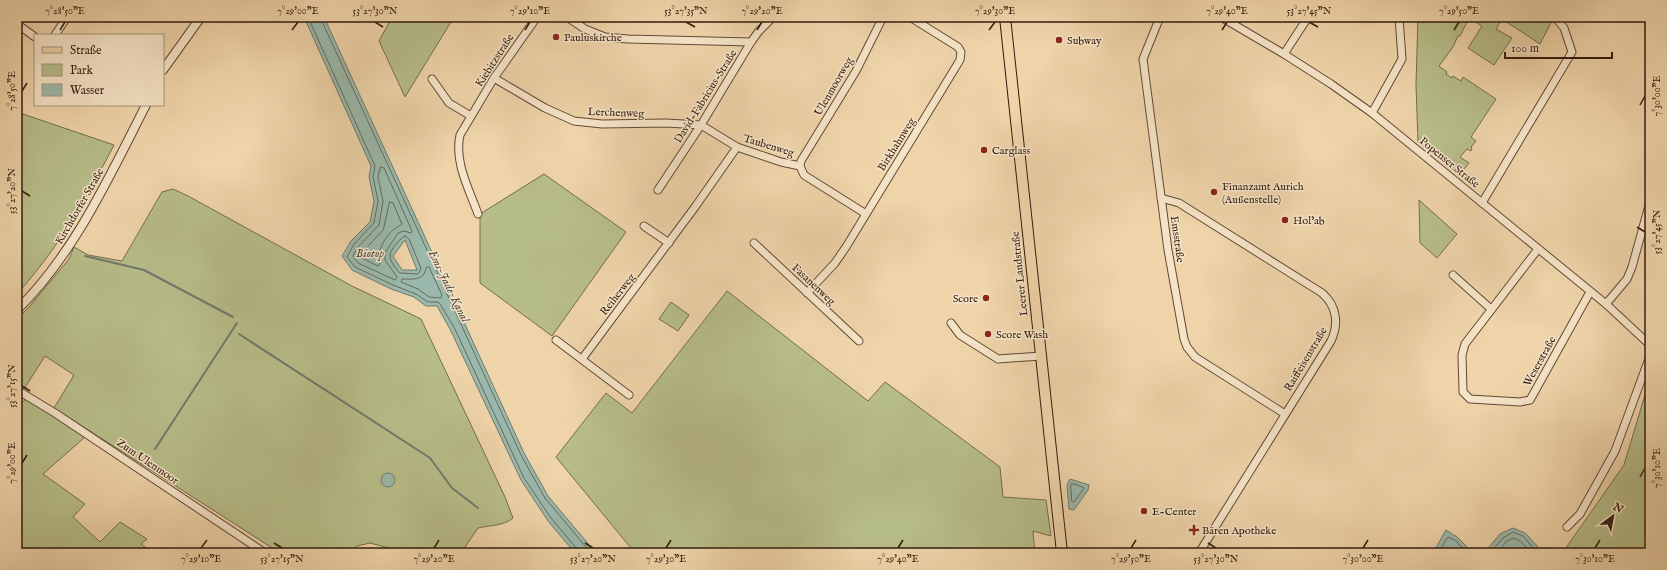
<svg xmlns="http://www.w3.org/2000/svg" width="1667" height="570" viewBox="0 0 1667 570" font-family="'IM FELL English',serif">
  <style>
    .green { fill: #b7bd89; stroke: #746c4c }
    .water { fill: #9ab8ab; stroke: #70796c; fill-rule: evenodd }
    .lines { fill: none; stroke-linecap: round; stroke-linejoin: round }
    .shore { stroke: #666a5c; stroke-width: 1 }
    .stream { stroke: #70796c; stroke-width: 2 }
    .minor-casing { stroke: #614935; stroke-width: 9 }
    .tertiary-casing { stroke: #614935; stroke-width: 10 }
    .primary-casing { stroke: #321b0e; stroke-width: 12 }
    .minor { stroke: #f5e3c7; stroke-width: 7 }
    .tertiary { stroke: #f5e3c7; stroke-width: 8 }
    .primary { stroke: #efd4a9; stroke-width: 10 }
    .ticks { fill: none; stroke: #321b0e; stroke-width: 1.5 }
    .poi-dot { fill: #8f2418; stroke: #f5e3c7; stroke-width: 1.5 }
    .labels { text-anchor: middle; stroke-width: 3; stroke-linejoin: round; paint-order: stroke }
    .poi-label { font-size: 11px; fill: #321b0e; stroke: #f5e3c7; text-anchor: start }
    .street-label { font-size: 11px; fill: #321b0e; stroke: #f5e3c7 }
    .water-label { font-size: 12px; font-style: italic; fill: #514a3d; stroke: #f5e3c7 }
    .neatline { fill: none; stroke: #321b0e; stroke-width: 1.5 }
    .ticks-label { font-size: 10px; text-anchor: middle; fill: #321b0e }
  </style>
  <rect width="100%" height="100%" fill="#efd4a9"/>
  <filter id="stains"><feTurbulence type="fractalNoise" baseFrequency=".005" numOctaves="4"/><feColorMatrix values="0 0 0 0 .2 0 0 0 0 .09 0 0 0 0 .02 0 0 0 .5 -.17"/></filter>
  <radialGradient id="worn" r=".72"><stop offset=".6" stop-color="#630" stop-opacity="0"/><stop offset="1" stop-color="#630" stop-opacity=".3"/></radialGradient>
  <g class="green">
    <path d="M392,17H454L405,97L379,41Z"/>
    <path d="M1418,17H1549L1552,21L1540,44L1502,19L1496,29L1512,38L1494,65L1468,48L1482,26L1471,19L1469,22H1467L1460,36H1458L1453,47L1439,66L1447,72L1446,74L1452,78L1453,76L1461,81L1463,77L1496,99L1471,137L1476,141L1471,147L1472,148L1471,151L1467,149L1460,157L1469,163L1464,169L1459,168L1456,172L1418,142L1416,85Z"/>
    <path d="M17,112L114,145C85,201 59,247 17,294Z"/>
    <path d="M544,174L626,232L552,336L480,283V214Z"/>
    <path d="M173,189L188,196L352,286L421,319L505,497L513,518C504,526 490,525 478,528L461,553H408L370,543L357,546L350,553H280L54,408L74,375L45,356L24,389L17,384V319L30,306L69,259L74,247L88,255L122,261L162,192Z"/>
    <path d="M1419,200L1457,234L1437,258L1420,243Z"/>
    <path d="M727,291L868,401L885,382L1000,467L1003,497L1046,500L1051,536L1033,531L1035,553H635L556,457L606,393L632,413Z"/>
    <path d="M671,302L689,315L678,331L659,319Z"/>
    <path d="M1650,378V553H1564L1563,552L1624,465Z"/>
    <path d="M27,398L85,437L43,474L85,504L73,517L100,542L120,522L147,539L141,544L153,553H17V407Z"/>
  </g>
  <g class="water">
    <path d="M304,17H324L524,453L548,496L596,553H575L548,521L521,480L450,329L437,306H426L414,297L391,289L352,270L342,256L351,241L370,222L374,201L369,177L371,166ZM405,240L417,270H402L393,256Z"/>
    <circle cx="388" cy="480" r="7"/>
    <path d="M1070,479L1089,485L1088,490L1074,510L1069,509L1067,485Z"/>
    <path d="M1513,528L1525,533L1540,549L1538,553H1484L1500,534Z"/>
    <path d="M1446,530L1457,537L1473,553H1433Z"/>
  </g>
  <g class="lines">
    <g class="shore">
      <path d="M308,17L375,166L373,177L378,201L374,223L354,244L347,257L355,267L393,285L416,294L428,302H438L440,304L454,327L524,478L551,518L577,549L578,553"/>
      <path d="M320,17L521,455L545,498L591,553"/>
      <path d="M381,167L384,168L412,231L411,233L404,231L398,233L385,253V260L397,277L395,280L358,263L353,256L358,247L379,225L383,201L378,177Z"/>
      <path d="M390,202L393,203L402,224C400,226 397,227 394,229C384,238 376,252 380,264L378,266L362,258L360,255L383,230Z"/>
      <path d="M405,236L409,239L421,268L420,271L418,274L400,273C397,270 390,262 390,256C389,251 401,237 405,236Z"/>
      <path d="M429,267L442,295L441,298L429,297L418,289L401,282L402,279C413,279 424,281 426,268Z"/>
      <path d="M1071,484H1075L1084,488L1074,502L1072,501Z"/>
      <path d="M1438,553L1448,537L1455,540L1467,553"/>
      <path d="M1490,553L1503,538L1513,532L1523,536L1534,549V553"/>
      <path d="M1497,553L1506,542L1513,538C1520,540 1527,546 1529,553"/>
    </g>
    <g class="stream">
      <path d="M85,256L144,270L233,317"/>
      <path d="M239,334L430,458L452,488L478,508"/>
      <path d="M155,449L237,323"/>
    </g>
    <defs>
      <g id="minor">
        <path d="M567,17L585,29L605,37L628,39L751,42"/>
        <path d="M1160,17L1143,59L1168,250L1184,339L1187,347L1195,357L1285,414"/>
        <path d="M1221,17L1284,54L1331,84L1372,113L1606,304L1650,345"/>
        <path d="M17,24L35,37"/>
        <path d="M55,35L67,17"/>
        <path d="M1284,54L1308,17"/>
        <path d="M494,78L545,108L574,121L602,124L666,123L701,125L737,147L781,162L800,166L804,175L866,214"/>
        <path d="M432,79L449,103L471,116"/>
        <path d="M1372,113L1402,59L1399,17"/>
        <path d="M800,166L801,161L856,71L883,17"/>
        <path d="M658,190L701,125L751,42L759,31L773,17"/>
        <path d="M1161,198L1179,203L1322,293C1337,306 1339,324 1331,341L1199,553"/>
        <path d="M1482,203L1572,52L1564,28L1555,17"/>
        <path d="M478,214C469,189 454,162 460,135L494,78L537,17"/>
        <path d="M644,226L669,243"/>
        <path d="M754,243L859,341"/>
        <path d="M1538,249L1465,344L1462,355L1463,392L1470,399L1520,402L1530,400L1590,292"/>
        <path d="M1453,275L1491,309"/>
        <path d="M807,293L835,263L846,247L960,60L961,52L958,47L910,17"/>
        <path d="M1606,304L1627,279L1632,267L1650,202"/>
        <path d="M951,323L960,335L998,359L1041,356"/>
        <path d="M556,340L629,395"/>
        <path d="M582,359L695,207L737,147"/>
        <path d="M17,390L55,413L265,553"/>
        <path d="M1567,527L1580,514L1615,451L1650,356"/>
        <path d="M363,553H375"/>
      </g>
      <g id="tertiary">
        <path d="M163,70L201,17"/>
        <path d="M17,310C75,253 109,177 146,105"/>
      </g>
      <path id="primary" d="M1005,17L1062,553"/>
    </defs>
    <use href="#minor" class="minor-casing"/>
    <use href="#tertiary" class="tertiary-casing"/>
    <use href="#primary" class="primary-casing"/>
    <use href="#minor" class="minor"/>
    <use href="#tertiary" class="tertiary"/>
    <use href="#primary" class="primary"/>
  </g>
  <path class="ticks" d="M375,22L383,27M686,22L695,27M1309,22L1318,27M60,30L65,22M292,30L298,22M525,30L530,22M757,30L762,22M989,30L995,22M1222,30L1227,22M1454,30L1459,22M22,91L27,83M1640,105L1645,96M22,191L30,196M1637,227L1645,232M22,386L30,391M22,463L27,455M1640,477L1645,468M274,543L282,548M585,543L593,548M1208,543L1216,548M201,548L207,540M434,548L439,540M666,548L671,540M898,548L903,540M1131,548L1136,540M1363,548L1368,540M1595,548L1600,540"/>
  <g class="poi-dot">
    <circle cx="556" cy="37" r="4"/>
    <circle cx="1059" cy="40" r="4"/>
    <circle cx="984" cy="150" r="4"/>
    <circle cx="1214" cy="192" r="4"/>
    <circle cx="1285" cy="220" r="4"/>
    <circle cx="986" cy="298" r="4"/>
    <circle cx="988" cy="334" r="4"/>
    <circle cx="1144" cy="511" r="4"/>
    <path d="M1192 524h4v4h4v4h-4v4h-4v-4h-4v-4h4z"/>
  </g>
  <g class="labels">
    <g class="poi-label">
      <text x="564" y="41">Pauluskirche</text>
      <text x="1067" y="44">Subway</text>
      <text x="992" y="154">Carglass</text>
      <text x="1222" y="190">Finanzamt Aurich<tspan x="1222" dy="13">(Außenstelle)</tspan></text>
      <text x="1293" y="224">Hol'ab</text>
      <text x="978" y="302" text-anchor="end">Score</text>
      <text x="996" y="338">Score Wash</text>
      <text x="1152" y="515">E-Center</text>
      <text x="1202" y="534">Bären Apotheke</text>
    </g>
    <g class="street-label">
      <text transform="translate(494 60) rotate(-57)" y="4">Kiebitzstraße</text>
      <text transform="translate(833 86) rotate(-60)" y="4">Ulenmoorweg</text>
      <text transform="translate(705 96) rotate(-58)" y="4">David-Fabricius-Straße</text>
      <text transform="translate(616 112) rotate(2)" y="4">Lerchenweg</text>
      <text transform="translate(896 144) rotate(-58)" y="4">Birkhahnweg</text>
      <text transform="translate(769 145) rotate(17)" y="4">Taubenweg</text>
      <text transform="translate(1450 162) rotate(39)" y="4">Popenser Straße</text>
      <text transform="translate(79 206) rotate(-60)" y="4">Kirchdorfer Straße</text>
      <text transform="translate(1178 239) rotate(82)" y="4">Emsstraße</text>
      <text transform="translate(1019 274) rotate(-96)" y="4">Leerer Landstraße</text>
      <text transform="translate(814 284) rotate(43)" y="4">Fasanenweg</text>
      <text transform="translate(617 294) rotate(-52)" y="4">Reiherweg</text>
      <text transform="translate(1305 359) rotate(-59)" y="4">Raiffeisenstraße</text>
      <text transform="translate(1539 361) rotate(-61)" y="4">Weserstraße</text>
      <text transform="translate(148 461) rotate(34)" y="4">Zum Ulenmoor</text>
    </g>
    <g class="water-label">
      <text x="370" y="257">Biotop</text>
      <text transform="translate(449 286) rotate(64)" y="4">Ems-Jade-Kanal</text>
    </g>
  </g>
  <rect width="1667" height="570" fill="none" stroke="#efd4a9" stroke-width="44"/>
  <rect x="34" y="34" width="130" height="72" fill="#f5e3c7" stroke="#a7937d"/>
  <rect x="42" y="47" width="20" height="6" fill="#efd4a9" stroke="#a7937d"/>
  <text x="70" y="54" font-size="12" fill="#321b0e">Straße</text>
  <rect x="42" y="64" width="20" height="12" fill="#b7bd89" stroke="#a7937d"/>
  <text x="70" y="74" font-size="12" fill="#321b0e">Park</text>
  <rect x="42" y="84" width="20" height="12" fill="#9ab8ab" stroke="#a7937d"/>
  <text x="70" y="94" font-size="12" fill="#321b0e">Wasser</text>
  <g transform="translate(1613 516) rotate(32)" stroke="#f5e3c7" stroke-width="3" paint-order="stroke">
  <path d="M0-3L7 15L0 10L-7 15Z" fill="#321b0e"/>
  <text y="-6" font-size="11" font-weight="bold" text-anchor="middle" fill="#321b0e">N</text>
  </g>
  <path d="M1505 52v6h107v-6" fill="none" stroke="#321b0e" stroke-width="2"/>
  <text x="1511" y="52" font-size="12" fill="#321b0e" stroke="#f5e3c7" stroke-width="3" paint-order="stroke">100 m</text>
  <rect x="22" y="22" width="1623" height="526" class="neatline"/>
  <g class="ticks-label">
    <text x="65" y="14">7°28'50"E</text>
    <text x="298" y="14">7°29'00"E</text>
    <text x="375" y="14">53°27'30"N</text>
    <text x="530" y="14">7°29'10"E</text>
    <text x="686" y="14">53°27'35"N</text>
    <text x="762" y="14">7°29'20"E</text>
    <text x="995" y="14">7°29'30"E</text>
    <text x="1227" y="14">7°29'40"E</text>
    <text x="1309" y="14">53°27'45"N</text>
    <text x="1459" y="14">7°29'50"E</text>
    <text transform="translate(11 91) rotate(-90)" y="4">7°28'50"E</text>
    <text transform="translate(1656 96) rotate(-90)" y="4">7°30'00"E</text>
    <text transform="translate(11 191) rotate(-90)" y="4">53°27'20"N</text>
    <text transform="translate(1656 232) rotate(-90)" y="4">53°27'45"N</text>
    <text transform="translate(11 386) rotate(-90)" y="4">53°27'15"N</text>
    <text transform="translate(11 463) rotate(-90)" y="4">7°29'00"E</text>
    <text transform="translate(1656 468) rotate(-90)" y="4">7°30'10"E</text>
    <text x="201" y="562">7°29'10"E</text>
    <text x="282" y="562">53°27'15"N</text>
    <text x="434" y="562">7°29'20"E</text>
    <text x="593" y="562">53°27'20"N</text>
    <text x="666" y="562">7°29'30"E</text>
    <text x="898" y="562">7°29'40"E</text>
    <text x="1131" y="562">7°29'50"E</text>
    <text x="1216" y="562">53°27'30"N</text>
    <text x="1363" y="562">7°30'00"E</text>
    <text x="1595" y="562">7°30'10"E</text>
  </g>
  <rect width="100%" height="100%" filter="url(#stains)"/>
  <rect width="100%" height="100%" fill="url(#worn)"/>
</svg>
